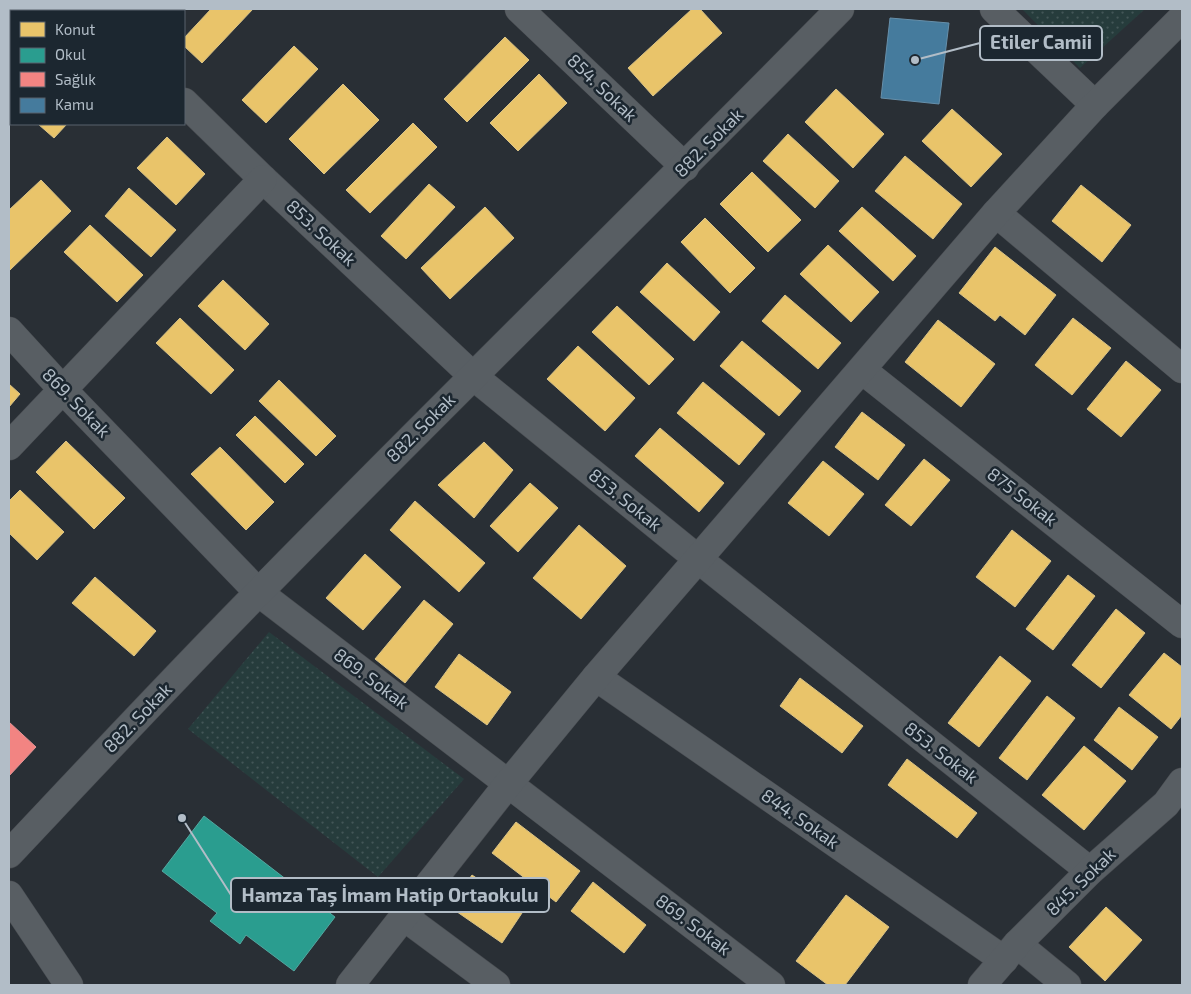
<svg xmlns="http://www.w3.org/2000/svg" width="1191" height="994" viewBox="0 0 1191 994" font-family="'Exo 2',sans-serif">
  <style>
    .park { fill: url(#park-dots) }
    .homes { fill: #e9c46a; stroke: #d8c286 }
    .schools { fill: #2a9d8f; stroke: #53a7a0 }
    .health { fill: #f28482; stroke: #df9597 }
    .public { fill: #457b9d; stroke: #668faa }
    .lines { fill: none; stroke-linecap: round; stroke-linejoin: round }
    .minor-casing { stroke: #474b50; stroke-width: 29 }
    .minor { stroke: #585e63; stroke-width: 28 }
    .labels { text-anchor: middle; stroke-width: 5; stroke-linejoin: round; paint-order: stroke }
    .street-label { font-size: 18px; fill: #b2bdc7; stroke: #1c2730 }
    .leader { fill: none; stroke: #b2bdc7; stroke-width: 2 }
    .callout-dot { fill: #b2bdc7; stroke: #1c2730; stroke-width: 2 }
    .callout { fill: #1c2730; stroke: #b2bdc7; stroke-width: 2 }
    .callout-label { font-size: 19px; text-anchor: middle; font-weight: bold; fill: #b2bdc7 }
  </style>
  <defs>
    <pattern id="park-dots" width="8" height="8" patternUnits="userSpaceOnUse" patternTransform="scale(1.25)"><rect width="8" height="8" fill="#263c3c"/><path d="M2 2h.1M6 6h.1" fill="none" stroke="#435657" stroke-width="1.8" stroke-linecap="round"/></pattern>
  </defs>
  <rect width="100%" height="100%" fill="#292f35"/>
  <g class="park">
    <path d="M1022,9H1145L1080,68Z"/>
    <path d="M269,632L464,779L378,877L188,729Z"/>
  </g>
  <g class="homes">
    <path d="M9,9H30L27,11H11V26L9,29Z"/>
    <path d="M211,9H253L202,63L184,46V38Z"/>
    <path d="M692,9H700L722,33L653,96L628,68Z"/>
    <path d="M505,37L529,60L467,122L444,99Z"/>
    <path d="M294,46L318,69L266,123L242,100Z"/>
    <path d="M11,56V79L9,77V58Z"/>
    <path d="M539,74L567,103L518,151L490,123Z"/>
    <path d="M343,84L379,120L324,174L289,139Z"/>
    <path d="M836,89L884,134L853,168L805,122Z"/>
    <path d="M952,109L1002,154L971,187L922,141Z"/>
    <path d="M413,123L437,147L370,213L346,190Z"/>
    <path d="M38,124H67L54,138Z"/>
    <path d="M788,134L839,181L815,208L763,161Z"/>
    <path d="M167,137L205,174L176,205L137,168Z"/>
    <path d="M905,156L962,204L933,239L875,191Z"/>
    <path d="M752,172L801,220L768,252L720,204Z"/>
    <path d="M41,180L71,211L10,270L9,268V210Z"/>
    <path d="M429,184L455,207L406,259L381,236Z"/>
    <path d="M1081,185L1131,225L1102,262L1052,221Z"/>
    <path d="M129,188L176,230L151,257L105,216Z"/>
    <path d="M485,207L514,238L450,299L421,268Z"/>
    <path d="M862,207L916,256L893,281L839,231Z"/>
    <path d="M705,218L755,268L730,293L681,242Z"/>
    <path d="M90,225L143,275L117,302L64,252Z"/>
    <path d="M828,245L879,292L851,322L800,274Z"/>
    <path d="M995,247L1056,295L1025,335L1000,315L995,321L959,293Z"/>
    <path d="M667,263L720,312L694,341L640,292Z"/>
    <path d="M223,280L269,324L245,350L198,306Z"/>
    <path d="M785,295L841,343L818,369L762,321Z"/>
    <path d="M617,306L674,359L649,385L592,332Z"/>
    <path d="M180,318L234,370L211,394L156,343Z"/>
    <path d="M1073,318L1111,348L1072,395L1035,365Z"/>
    <path d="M938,320L995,364L961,407L905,362Z"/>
    <path d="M742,341L801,391L779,416L720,366Z"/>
    <path d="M578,346L635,398L605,431L547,379Z"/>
    <path d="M1126,361L1161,390L1121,437L1087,409Z"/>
    <path d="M279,380L336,436L316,456L259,401Z"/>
    <path d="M703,382L765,434L739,465L677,413Z"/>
    <path d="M9,384L20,394L9,407Z"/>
    <path d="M862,412L905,445L878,480L835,447Z"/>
    <path d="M255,416L304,464L285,483L236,435Z"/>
    <path d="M660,428L724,483L699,512L635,456Z"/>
    <path d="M66,441L125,498L94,529L36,472Z"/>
    <path d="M484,442L513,470L474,518L438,485Z"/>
    <path d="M220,447L274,502L246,530L191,474Z"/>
    <path d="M924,459L950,480L911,526L885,505Z"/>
    <path d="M823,461L864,494L829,536L788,503Z"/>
    <path d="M530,483L558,508L518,552L490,526Z"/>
    <path d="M20,490L64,532L37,560L9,533V501Z"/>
    <path d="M415,501L485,563L459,592L390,530Z"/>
    <path d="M579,525L626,566L581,619L533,578Z"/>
    <path d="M1012,530L1051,561L1015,607L976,577Z"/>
    <path d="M365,554L401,587L363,630L326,598Z"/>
    <path d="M1068,575L1095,596L1053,650L1026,629Z"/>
    <path d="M95,577L156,631L134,656L72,603Z"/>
    <path d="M424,600L453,624L405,683L375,659Z"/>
    <path d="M1116,609L1145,633L1101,688L1072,665Z"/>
    <path d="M1164,653L1182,667V715L1171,729L1129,695Z"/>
    <path d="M459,654L511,692L487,725L435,687Z"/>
    <path d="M1000,656L1031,681L979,747L948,723Z"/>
    <path d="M800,678L863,726L842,753L780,706Z"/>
    <path d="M1047,696L1075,718L1027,780L999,758Z"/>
    <path d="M1119,707L1158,737L1132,770L1094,740Z"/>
    <path d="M1084,746L1126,781L1084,830L1042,795Z"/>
    <path d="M907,759L977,813L957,838L888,785Z"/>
    <path d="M516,822L580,871L556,902L492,853Z"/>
    <path d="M472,875L524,910L502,943L450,907Z"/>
    <path d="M593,882L646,925L624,953L571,911Z"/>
    <path d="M846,895L889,927L845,985H828L796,961Z"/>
    <path d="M1106,907L1142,940L1105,981L1069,947Z"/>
  </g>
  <path class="schools" d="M204,816L335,917L294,971L246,935L240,944L210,921L217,913L162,871Z"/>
  <path class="health" d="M9,722L36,747L9,776Z"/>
  <path class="public" d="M890,18L949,23L939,104L881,98Z"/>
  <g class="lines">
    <defs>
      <g id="minor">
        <path d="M88,9L91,11"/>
        <path d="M519,9L685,167"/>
        <path d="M994,9L1095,105"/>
        <path d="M184,102L263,179L473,376L698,559L1090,871"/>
        <path d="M996,213L1182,369"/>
        <path d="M9,331L63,390L258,592L771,985"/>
        <path d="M862,370L1182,624"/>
        <path d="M9,446L263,179"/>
        <path d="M596,677L1004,960"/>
        <path d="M9,854C92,766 175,677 260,591C452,395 648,204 840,9"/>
        <path d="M9,895L69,985"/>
        <path d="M403,916L496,985"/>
        <path d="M1017,944L1067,985"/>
        <path d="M350,985L508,784L596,677L698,559L996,213L1095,105L1182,18"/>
        <path d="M982,985L1017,944L1090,871L1166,804L1182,782"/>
      </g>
    </defs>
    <use href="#minor" class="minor-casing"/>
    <use href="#minor" class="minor"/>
  </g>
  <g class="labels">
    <g class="street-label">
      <text transform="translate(602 88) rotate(44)" y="6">854. Sokak</text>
      <text transform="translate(709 143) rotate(-45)" y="6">882. Sokak</text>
      <text transform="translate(321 233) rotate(43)" y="6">853. Sokak</text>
      <text transform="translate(76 403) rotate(46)" y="6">869. Sokak</text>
      <text transform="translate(421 428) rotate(-45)" y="6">882. Sokak</text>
      <text transform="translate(1022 497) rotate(38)" y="6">875 Sokak</text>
      <text transform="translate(625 500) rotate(39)" y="6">853. Sokak</text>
      <text transform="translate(371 679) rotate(37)" y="6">869. Sokak</text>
      <text transform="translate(138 718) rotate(-46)" y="6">882. Sokak</text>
      <text transform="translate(941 753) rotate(38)" y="6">853. Sokak</text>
      <text transform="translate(800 819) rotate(35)" y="6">844. Sokak</text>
      <text transform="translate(1081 882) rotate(-44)" y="6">845. Sokak</text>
      <text transform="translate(693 925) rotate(37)" y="6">869. Sokak</text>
    </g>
  </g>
  <path class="leader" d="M915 60L980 43M182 818L231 895"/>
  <g class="callout-dot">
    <circle cx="915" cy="60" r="5"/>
    <circle cx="182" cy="818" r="5"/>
  </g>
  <g class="callout">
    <rect x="980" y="26" width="122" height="34" rx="5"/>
    <rect x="231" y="878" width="318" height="34" rx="5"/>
  </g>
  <g class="callout-label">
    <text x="1041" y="49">Etiler Camii</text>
    <text x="390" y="902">Hamza Taş İmam Hatip Ortaokulu</text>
  </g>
  <rect width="1191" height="994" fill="none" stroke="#b2bdc7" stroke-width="20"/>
  <rect x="10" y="10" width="175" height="115" fill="#1c2730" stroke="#58636c"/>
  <rect x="20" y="22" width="25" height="15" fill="#e9c46a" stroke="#58636c"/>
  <text x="55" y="35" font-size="15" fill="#b2bdc7">Konut</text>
  <rect x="20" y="48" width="25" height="15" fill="#2a9d8f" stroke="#58636c"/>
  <text x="55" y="60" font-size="15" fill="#b2bdc7">Okul</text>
  <rect x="20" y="72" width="25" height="15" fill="#f28482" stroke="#58636c"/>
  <text x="55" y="85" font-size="15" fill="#b2bdc7">Sağlık</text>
  <rect x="20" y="98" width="25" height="15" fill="#457b9d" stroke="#58636c"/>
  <text x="55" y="110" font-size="15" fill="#b2bdc7">Kamu</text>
</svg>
